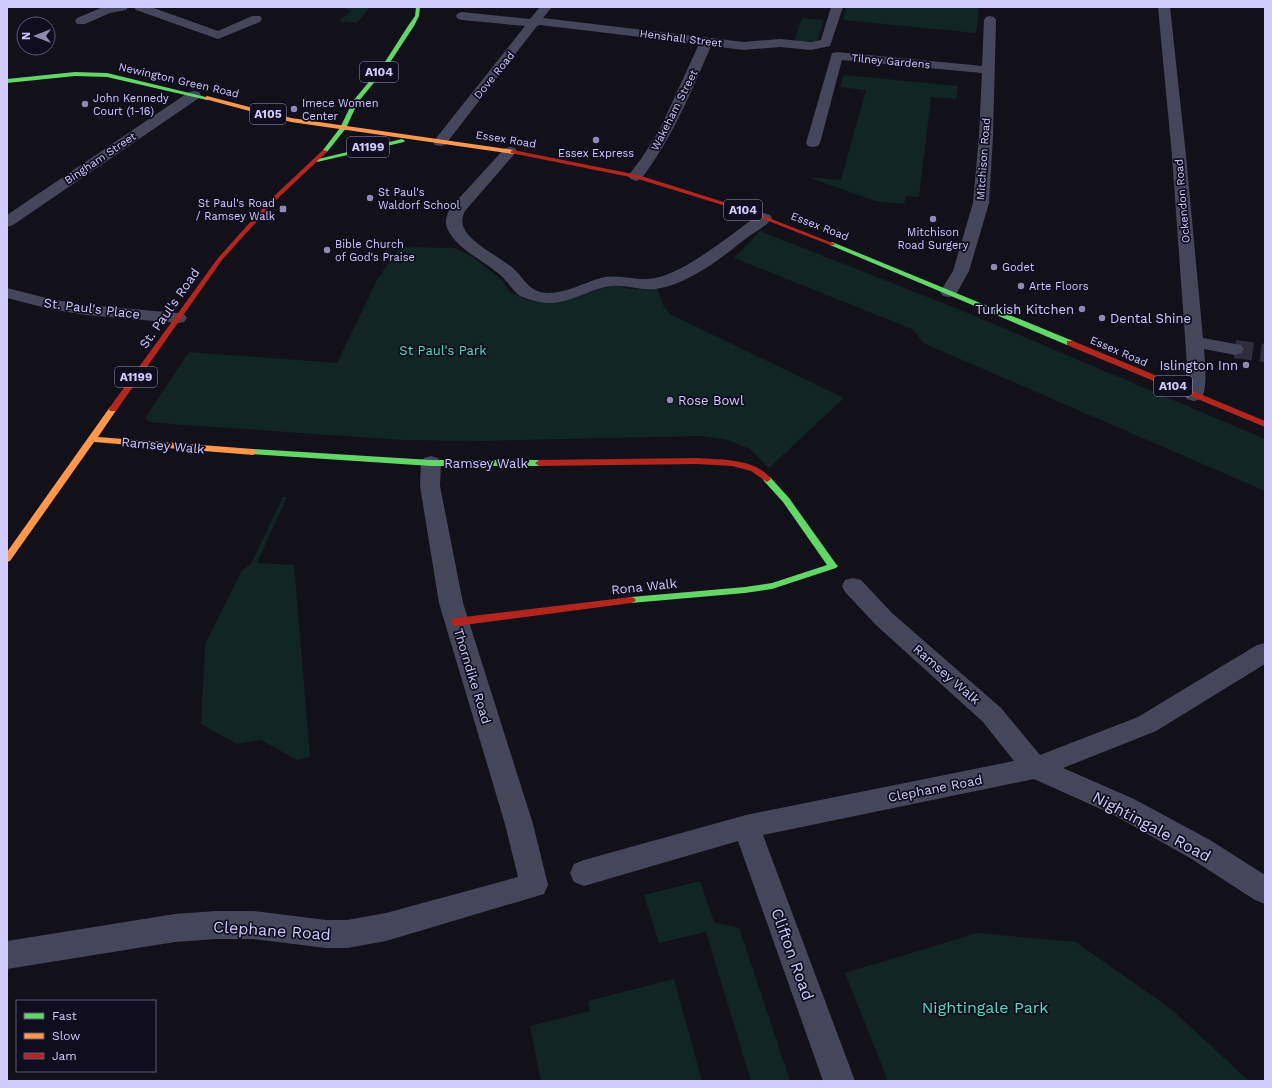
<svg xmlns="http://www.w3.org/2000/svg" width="1272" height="1088" viewBox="0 0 1272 1088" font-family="'Work Sans',sans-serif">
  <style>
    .green { fill: #102524 }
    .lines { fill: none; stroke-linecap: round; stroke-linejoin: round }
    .street-tunnel { stroke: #2f2d3c; stroke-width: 18; stroke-dasharray: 18 8; stroke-linecap: butt }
    .street { fill: #46465b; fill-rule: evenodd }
    .fast { fill: #63d668; fill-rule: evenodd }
    .slow { fill: #ff974d; fill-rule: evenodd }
    .jam { fill: #b3261e; fill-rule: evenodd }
    .poi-dot { fill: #8e8bae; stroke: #0f0d1e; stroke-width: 1.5 }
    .labels { text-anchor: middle; stroke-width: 3.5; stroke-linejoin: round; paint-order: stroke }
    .far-street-label { font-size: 11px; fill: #d1ccfd; stroke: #0f0d1e }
    .far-poi-label { font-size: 11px; fill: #d1ccfd; stroke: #0f0d1e; text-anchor: start }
    .shield { fill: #0f0d1e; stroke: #9793ba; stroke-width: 1 }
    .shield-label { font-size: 12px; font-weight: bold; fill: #d1ccfd }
    .street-label { font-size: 13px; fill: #d1ccfd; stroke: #0f0d1e }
    .poi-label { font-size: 13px; fill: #d1ccfd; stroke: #0f0d1e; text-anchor: end }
    .park-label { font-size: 13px; fill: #5cd9b7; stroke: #0f0d1e }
    .near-street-label { font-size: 16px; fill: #d1ccfd; stroke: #0f0d1e }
    .near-park-label { font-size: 16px; fill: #5cd9b7; stroke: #0f0d1e }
  </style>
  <rect width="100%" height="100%" fill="#12111a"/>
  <g class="green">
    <path d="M341,7H370L357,23L339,21L351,11Z"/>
    <path d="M847,7H979L976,33L843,20Z"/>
    <path d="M802,18L824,20L817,41H794Z"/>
    <path d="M844,75L958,86L956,99L931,97L919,197L906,196L904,204L875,201L808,177L841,180L866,90L840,87Z"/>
    <path d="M760,231L963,311L1265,439V491L923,343L914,330L734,258Z"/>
    <path d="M400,247L455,248L473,257L502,280L510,292L526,300L546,302L562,300L582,295L612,285L631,289L657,288L664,307L670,314L844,398L769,468L750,449L728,440L701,436L480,441L403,440L172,424L150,422L145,418L189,352L337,363L378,278Z"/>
    <path d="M283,497H287L257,563L294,565L310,757L297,760L261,740L237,744L201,724L205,644L242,570L251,564Z"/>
    <path d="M700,881L714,922L739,928L790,1081H751L706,932L659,943L644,895Z"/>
    <path d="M977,933L1076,942L1171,1009L1249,1081H888L845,973Z"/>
    <path d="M674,979L702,1081H541L530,1026L590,1011L588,1001Z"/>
  </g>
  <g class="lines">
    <path class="street-tunnel" d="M1235,349L1265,353"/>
    <g class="street">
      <path d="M103,7H128L126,10L110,13L85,24H77L75,21L77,18Z"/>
      <path d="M134,7H151L218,31L252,16H260L262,19L260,22L218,39L136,10Z"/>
      <path d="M540,7L551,8L543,18L744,42L780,39L811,42L821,40L831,7H843L830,46L811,50L780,47L744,50L711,46C691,92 672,139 641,179L636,181L631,179L628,176L641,159L660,129L699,44L540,25L537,26L445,145L440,146L435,145L433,142L525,26L462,20L458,19L456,16L458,13L462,12L530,19Z"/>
      <path d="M1158,7H1170L1186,156L1203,338L1241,345L1244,349L1241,353L1235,355L1204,349C1205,362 1208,389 1201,399L1194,401L1187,399L1184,395L1187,365L1172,156Z"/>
      <path d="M990,16L994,17L996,20L993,136L989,203L969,271L955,296L949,297L943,296L940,292L953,271L973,203L979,136L982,73L842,60L820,143L818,146L813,147L808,146L806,143L832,53L837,52L982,66L984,20L986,17Z"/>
      <path d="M194,91L199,92L201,95L199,98L13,225L7,227V215L189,92Z"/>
      <path d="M510,147L515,148L517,151L465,211C456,228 472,239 485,249C494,255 504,261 513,268C522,276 527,288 540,292C559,297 582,283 601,278C619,273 637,282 655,278C686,272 732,234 758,215L764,213L770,215L772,218C767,226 756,231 748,237C722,257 690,284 656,289C639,291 622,283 605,287C584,292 563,307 540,302C534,301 526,299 520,296C512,290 507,280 499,274C483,260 456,249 447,228C444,220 448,212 452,206L505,148Z"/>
      <path d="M7,288L50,299L86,305L178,313L184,314L187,318L184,322L178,323L86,315L50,309L7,298Z"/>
      <path d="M431,456L438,458L441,463L440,486L463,603L533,824L548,885L544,894L386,941L347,948H326L253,939H216L175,942L7,969V941L175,914L216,911H253L326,920H347L386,913L518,877L505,824L439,603L420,486L421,463L424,458Z"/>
      <path d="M853,578L861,580L892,613L1001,708L1040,755L1138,717L1257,645L1265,643V664L1156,731L1063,768L1134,799L1210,840L1265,875V904L1255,900L1190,858L1114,815L1034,779L763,835L855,1081H823L738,841L584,886L574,882L570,873L574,864L584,860L746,815L1014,761L983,722L876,625L845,592L842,586L845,580Z"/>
    </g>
    <g class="fast">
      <path d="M416,7H420L419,16L414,26L387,67L358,102L346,128L327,152H323V150L340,128L353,101L383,65L408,26L415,16Z"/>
      <path d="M75,72L107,73L210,98L207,100L107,77L75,76L7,83V79Z"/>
      <path d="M402,139L405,141L404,142L317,162L314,160Z"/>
      <path d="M832,242L1073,341L1074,343L1073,345H1067L830,245L829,244Z"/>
      <path d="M253,449L431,460H539L543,463L539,466H431L250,454L249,452Z"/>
      <path d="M767,476L770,477L789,498L836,564L838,566L836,568L772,589L745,593L631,603L628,602L626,600L628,598L631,597L745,587L772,583L827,565L783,502L764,481L763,479L764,477Z"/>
    </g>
    <g class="slow">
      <path d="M207,96L291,118L513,150L516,152L513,154L291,122L205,99L204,98Z"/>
      <path d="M110,407H113L117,409L98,437L253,449L257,452L253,455L94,442L10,561L7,562V552Z"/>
    </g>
    <g class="jam">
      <path d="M323,150L328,151L275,201L222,260L116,411H110L109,409L110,407L218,258L271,199Z"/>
      <path d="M513,150L638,175L749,210L835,244L834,245H830L745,212L635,178L511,153V151Z"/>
      <path d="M1067,341H1073L1265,421V427L1067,345Z"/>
      <path d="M697,458C721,460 755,458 771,479L767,482L751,471L732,466L697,464L539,466L535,463L539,460Z"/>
      <path d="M631,597L634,598L636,600L634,602L631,603L456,626L453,625L451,622L453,619L456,618Z"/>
    </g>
  </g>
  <g class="poi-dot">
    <circle cx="85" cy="104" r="4"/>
    <circle cx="294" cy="109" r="4"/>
    <circle cx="596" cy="140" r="4"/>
    <circle cx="370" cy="198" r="4"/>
    <rect x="279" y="205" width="8" height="8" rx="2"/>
    <circle cx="933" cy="219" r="4"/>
    <circle cx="327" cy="250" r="4"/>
    <circle cx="994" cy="267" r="4"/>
    <circle cx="1021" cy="286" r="4"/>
    <circle cx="1082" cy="309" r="4"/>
    <circle cx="1102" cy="318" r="4"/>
    <circle cx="1246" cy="365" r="4"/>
    <circle cx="670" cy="400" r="4"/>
  </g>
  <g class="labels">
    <g class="far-street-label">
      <text transform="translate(681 38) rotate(7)" y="4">Henshall Street</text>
      <text transform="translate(891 61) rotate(5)" y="4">Tilney Gardens</text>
      <text transform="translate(494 75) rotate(-51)" y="4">Dove Road</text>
      <text transform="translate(179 80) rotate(13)" y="4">Newington Green Road</text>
      <text transform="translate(674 110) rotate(-63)" y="4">Wakeham Street</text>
      <text transform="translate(506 139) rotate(9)" y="4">Essex Road</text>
      <text transform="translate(100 158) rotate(-34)" y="4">Bingham Street</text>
      <text transform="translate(983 159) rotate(-86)" y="4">Mitchison Road</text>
      <text transform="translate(1182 201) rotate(-95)" y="4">Ockendon Road</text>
      <text transform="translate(820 226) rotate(21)" y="4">Essex Road</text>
      <text transform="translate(1119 351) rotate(23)" y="4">Essex Road</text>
    </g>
    <g class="far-poi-label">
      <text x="93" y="102">John Kennedy<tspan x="93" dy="13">Court (1-16)</tspan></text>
      <text x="302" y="107">Imece Women<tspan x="302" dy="13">Center</tspan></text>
      <text x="596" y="157" text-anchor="middle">Essex Express</text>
      <text x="378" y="196">St Paul's<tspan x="378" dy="13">Waldorf School</tspan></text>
      <text x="275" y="207" text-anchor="end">St Paul's Road<tspan x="275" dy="13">/ Ramsey Walk</tspan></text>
      <text x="933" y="236" text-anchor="middle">Mitchison<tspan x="933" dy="13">Road Surgery</tspan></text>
      <text x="335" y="248">Bible Church<tspan x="335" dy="13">of God's Praise</tspan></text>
      <text x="1002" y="271">Godet</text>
      <text x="1029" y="290">Arte Floors</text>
    </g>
    <g class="shield">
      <rect x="360" y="62" width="38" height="20" rx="3"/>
      <rect x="250" y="104" width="36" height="20" rx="3"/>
      <rect x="347" y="137" width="42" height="20" rx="3"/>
      <rect x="724" y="200" width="38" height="20" rx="3"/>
      <rect x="115" y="367" width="42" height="20" rx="3"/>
      <rect x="1154" y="376" width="38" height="20" rx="3"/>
    </g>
    <g class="shield-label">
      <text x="379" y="76">A104</text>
      <text x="268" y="118">A105</text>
      <text x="368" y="151">A1199</text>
      <text x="743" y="214">A104</text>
      <text x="136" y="381">A1199</text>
      <text x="1173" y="390">A104</text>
    </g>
    <g class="street-label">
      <text transform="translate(92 308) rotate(7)" y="5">St. Paul's Place</text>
      <text transform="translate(169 308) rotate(-55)" y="5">St. Paul's Road</text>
      <text transform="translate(163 445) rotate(5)" y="5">Ramsey Walk</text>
      <text x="486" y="468">Ramsey Walk</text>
      <text transform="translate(644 586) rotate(-6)" y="5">Rona Walk</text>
      <text transform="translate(947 674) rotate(41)" y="5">Ramsey Walk</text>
      <text transform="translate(473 676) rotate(73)" y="5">Thorndike Road</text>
      <text transform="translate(935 788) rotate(-11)" y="5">Clephane Road</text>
    </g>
    <g class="poi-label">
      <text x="1074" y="314">Turkish Kitchen</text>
      <text x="1110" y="323" text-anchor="start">Dental Shine</text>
      <text x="1238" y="370">Islington Inn</text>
      <text x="678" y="405" text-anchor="start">Rose Bowl</text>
    </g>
    <g class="park-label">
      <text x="443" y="355">St Paul's Park</text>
    </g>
    <g class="near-street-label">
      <text transform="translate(1152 826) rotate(28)" y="6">Nightingale Road</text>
      <text transform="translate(272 930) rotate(4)" y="6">Clephane Road</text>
      <text transform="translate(793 954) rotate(70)" y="6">Clifton Road</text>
    </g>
    <g class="near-park-label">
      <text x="985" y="1013">Nightingale Park</text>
    </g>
  </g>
  <rect width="1272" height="1088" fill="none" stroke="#d1ccfd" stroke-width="16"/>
  <rect x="16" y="1000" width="140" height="72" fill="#0f0d1e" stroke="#5d5977"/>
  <rect x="24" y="1013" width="20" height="6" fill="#63d668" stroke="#5d5977"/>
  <text x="52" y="1020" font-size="12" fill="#d1ccfd">Fast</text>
  <rect x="24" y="1033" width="20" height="6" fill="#ff974d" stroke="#5d5977"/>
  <text x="52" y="1040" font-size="12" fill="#d1ccfd">Slow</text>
  <rect x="24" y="1053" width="20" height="6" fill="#b3261e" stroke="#5d5977"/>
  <text x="52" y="1060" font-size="12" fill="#d1ccfd">Jam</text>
  <g transform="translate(36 36) rotate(270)"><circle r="19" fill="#0f0d1e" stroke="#5d5977"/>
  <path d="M0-3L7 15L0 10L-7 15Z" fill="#8e8bae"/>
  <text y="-6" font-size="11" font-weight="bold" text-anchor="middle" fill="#d1ccfd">N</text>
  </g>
</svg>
